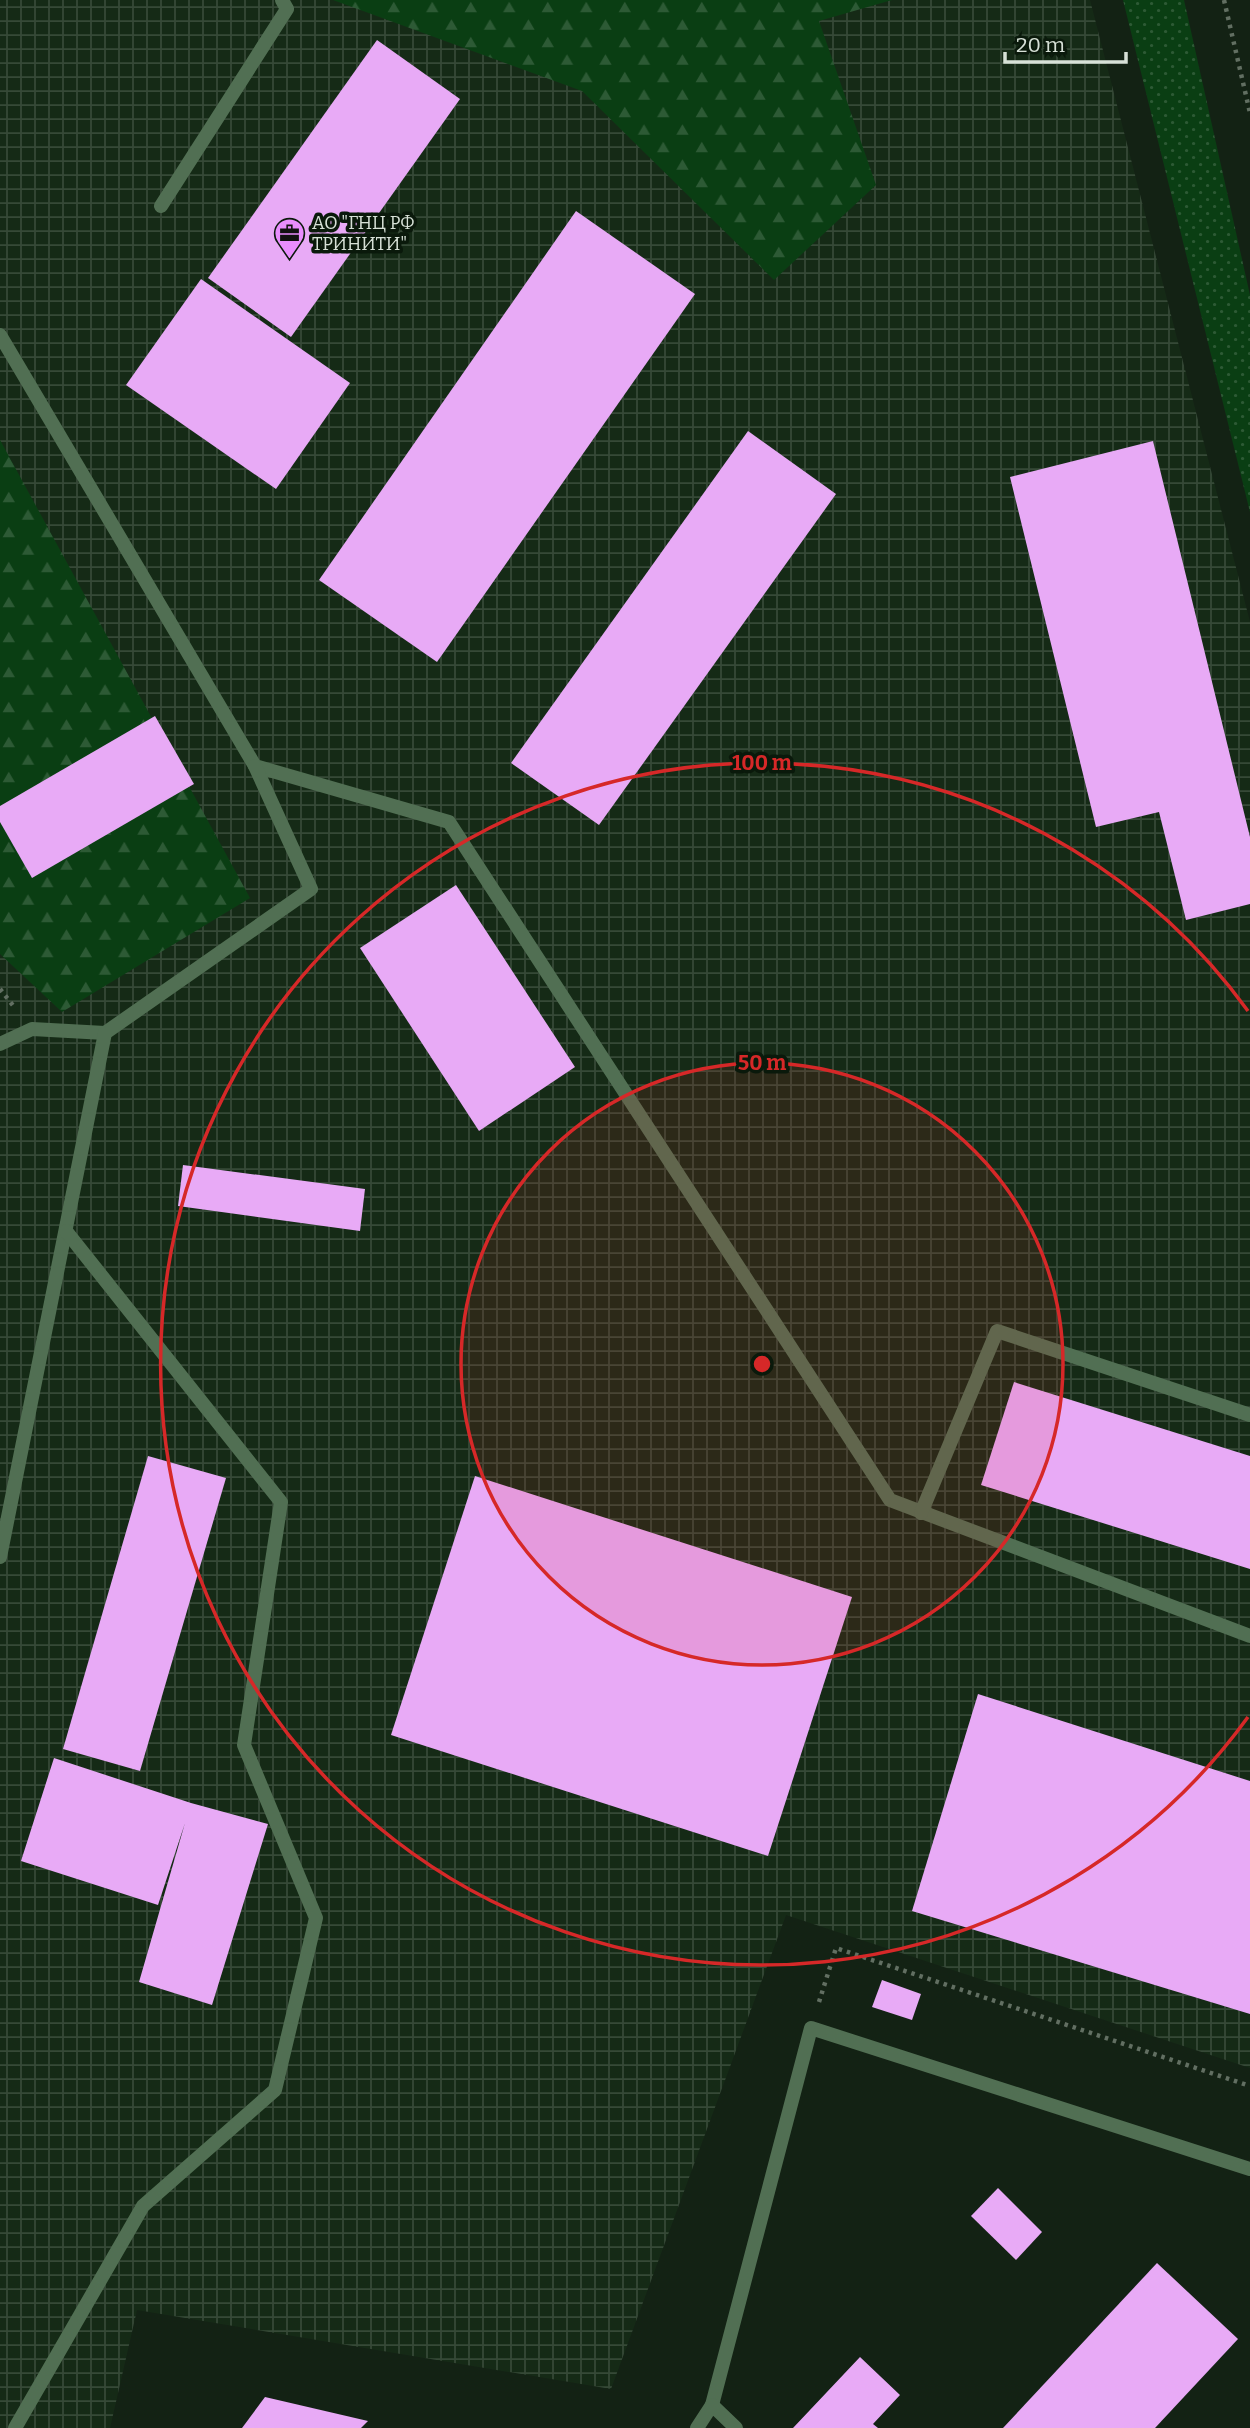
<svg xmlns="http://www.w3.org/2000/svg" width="1250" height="2428" viewBox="0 0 1250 2428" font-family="Bitter,serif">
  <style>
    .industrial { fill: url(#industrial-grid) }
    .grass { fill: url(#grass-dots) }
    .forest { fill: url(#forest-firs) }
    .building { fill: #e8aaf6 }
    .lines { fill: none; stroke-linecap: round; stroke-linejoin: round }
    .path { stroke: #626f62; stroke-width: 4.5; stroke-dasharray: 3.5 5; stroke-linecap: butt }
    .service { stroke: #516f53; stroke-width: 14 }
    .ring { fill: none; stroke: #d62828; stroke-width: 3.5 }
    .labels { text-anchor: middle; stroke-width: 7; stroke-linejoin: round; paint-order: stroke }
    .poi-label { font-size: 18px; fill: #d7e1d7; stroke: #0a190b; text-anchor: start }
    .centre { fill: #d62828; stroke: #0a190b; stroke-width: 3.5 }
    .ring-label { font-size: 21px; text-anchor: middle; font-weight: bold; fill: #d62828; stroke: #0a190b; stroke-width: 7; stroke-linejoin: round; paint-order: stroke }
  </style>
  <defs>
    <pattern id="industrial-grid" width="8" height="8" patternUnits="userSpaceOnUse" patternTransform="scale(1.75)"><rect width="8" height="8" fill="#152a16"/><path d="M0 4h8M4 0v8" fill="none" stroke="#364937"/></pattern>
    <pattern id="grass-dots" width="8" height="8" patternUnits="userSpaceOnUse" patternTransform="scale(1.75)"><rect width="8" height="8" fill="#0a3e13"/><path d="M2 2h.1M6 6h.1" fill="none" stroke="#2d5a35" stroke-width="1.8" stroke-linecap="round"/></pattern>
    <pattern id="forest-firs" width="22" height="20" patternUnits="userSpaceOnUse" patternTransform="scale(1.75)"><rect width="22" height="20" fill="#0a3e13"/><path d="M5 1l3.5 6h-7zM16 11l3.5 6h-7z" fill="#2d5a35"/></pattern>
  </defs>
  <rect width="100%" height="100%" fill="#132214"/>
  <path class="industrial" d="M0,0H1090L1250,622V2068L786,1915L611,2389L137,2310L110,2428H0Z"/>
  <path class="grass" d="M1123,0H1184L1250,295V512Z"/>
  <g class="forest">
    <path d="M333,0H892L819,21L876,185L774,280L582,91Z"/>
    <path d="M0,440L250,898L62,1012L0,954Z"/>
  </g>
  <g class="building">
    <path d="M377,40L460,99L291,337L208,278Z"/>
    <path d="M576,211L695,294L437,662L319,580Z"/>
    <path d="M201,279L350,383L276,489L126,385Z"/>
    <path d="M748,431L836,494L599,825L511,763Z"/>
    <path d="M1153,441L1250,837V904L1186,920L1159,812L1096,827L1010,477Z"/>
    <path d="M155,716L194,784L32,878L0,822V806Z"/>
    <path d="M456,885L575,1067L479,1131L360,948Z"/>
    <path d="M183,1165L365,1189L360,1231L178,1206Z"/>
    <path d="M1014,1382L1250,1456V1569L981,1485Z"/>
    <path d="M148,1456L226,1478L140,1771L63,1749Z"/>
    <path d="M475,1476L852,1597L768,1856L391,1735Z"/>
    <path d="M978,1694L1250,1781V2014L912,1911Z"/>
    <path d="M54,1758L191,1803L268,1824L212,2005L139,1982L185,1823L158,1905L21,1861Z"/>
    <path d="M882,1980L921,1994L912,2020L872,2007Z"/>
    <path d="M998,2188L1042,2232L1016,2260L971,2216Z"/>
    <path d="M1157,2263L1238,2339L1155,2428H1003Z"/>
    <path d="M860,2357L900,2395L873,2424L878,2428H793Z"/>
    <path d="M265,2397L368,2421L361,2428H242Z"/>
  </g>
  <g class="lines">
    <g class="path">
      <path d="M1224,0L1250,113"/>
      <path d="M0,989L15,1008"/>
      <path d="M819,2002L836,1948L1250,2086"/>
    </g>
    <g class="service">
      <path d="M161,206L287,9L282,0"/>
      <path d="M0,335L255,766L449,822L890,1500L1250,1636"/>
      <path d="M0,1044L32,1029L105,1033"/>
      <path d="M921,1513L997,1331L1250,1415"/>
      <path d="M0,1557L105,1033L311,889L255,766"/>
      <path d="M712,2405L811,2028L1250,2169"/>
      <path d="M15,2428L143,2206L275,2090L316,1918L244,1745L281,1502L66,1231"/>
      <path d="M697,2428L712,2405L736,2428"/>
    </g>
  </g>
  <circle cx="762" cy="1364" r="301" fill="#d62828" fill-opacity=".12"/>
  <g class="ring">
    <circle cx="762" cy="1364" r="301"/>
    <path d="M1248 1717A601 601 0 1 1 1248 1011"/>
  </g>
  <defs>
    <symbol id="office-pin" viewBox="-11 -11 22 30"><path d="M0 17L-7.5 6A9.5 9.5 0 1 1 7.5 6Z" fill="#e98dfe" stroke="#0a190b"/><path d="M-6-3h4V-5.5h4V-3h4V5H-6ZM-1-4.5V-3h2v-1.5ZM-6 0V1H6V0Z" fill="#111"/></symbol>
  </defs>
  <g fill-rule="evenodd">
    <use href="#office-pin" x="272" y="216" width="35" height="47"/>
  </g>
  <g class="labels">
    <g class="poi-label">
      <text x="312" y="229">АО "ГНЦ РФ<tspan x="312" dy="21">ТРИНИТИ"</tspan></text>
    </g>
  </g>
  <circle cx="762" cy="1364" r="10" class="centre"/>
  <g class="ring-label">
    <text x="762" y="770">100 m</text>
    <text x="762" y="1070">50 m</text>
  </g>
  <path d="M1005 52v10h121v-10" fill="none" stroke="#d7e1d7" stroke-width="3.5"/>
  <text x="1016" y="52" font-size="21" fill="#d7e1d7" stroke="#0a190b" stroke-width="5" paint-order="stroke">20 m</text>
</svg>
